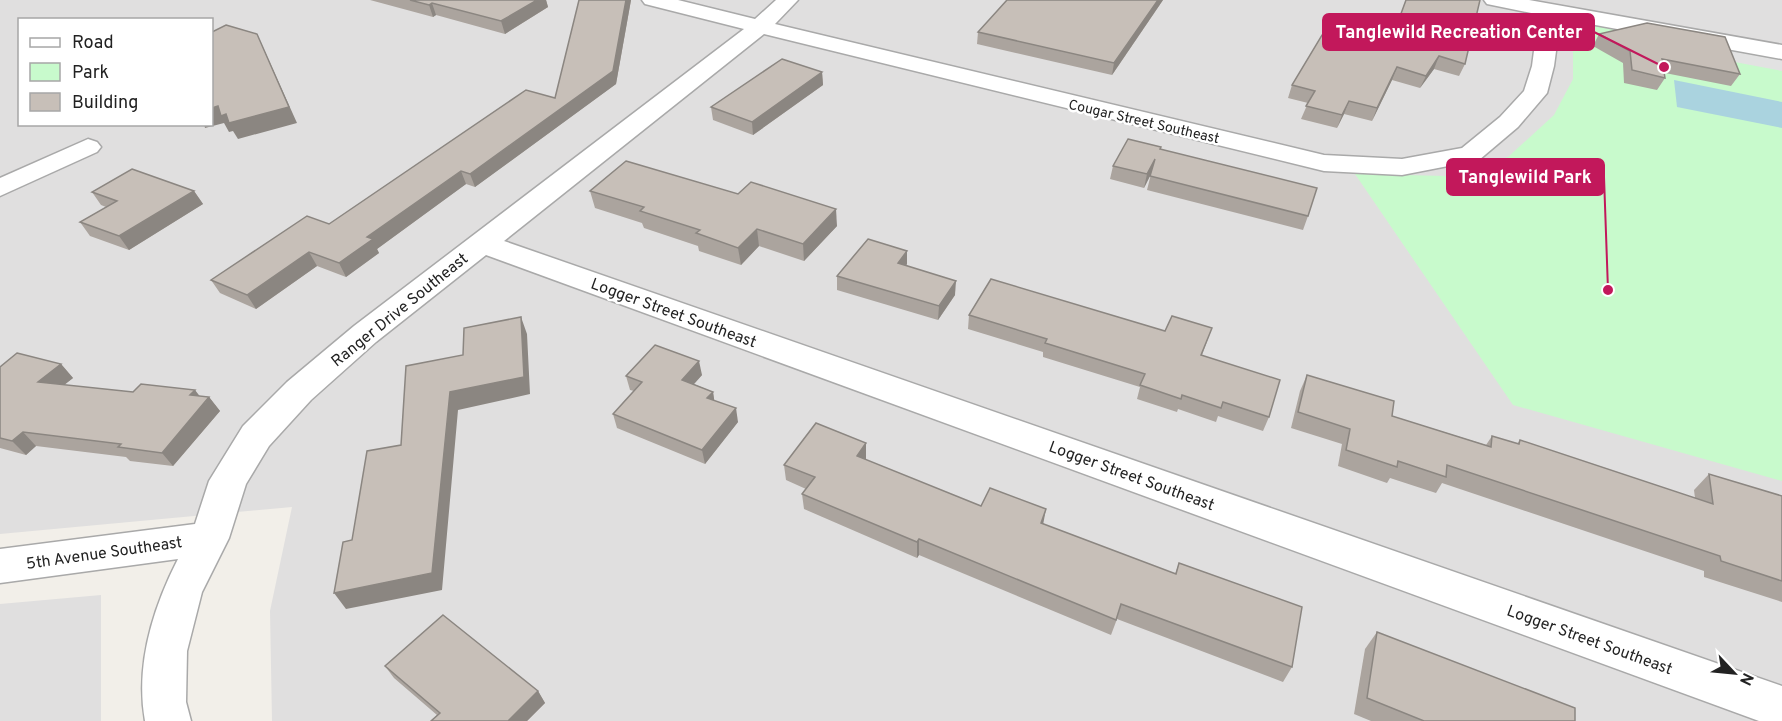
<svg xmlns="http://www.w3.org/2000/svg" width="1782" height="721" viewBox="0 0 1782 721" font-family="Overpass,sans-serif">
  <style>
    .residential { fill: #e0dfdf; fill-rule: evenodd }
    .park { fill: #c8facc }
    .parking { fill: #e2e2e2 }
    .water { fill: #aad3df }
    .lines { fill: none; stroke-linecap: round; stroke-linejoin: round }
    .minor-casing { stroke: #a9a9a9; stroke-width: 3 }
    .minor { fill: #fff; fill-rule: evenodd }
    .wall { fill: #aba49e }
    .shaded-wall { fill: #8b8681 }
    .building { fill: #c7bfb8; stroke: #8b8681; stroke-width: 1.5 }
    .labels { text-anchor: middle; stroke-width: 5; stroke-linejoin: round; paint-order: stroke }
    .far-street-label { font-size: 14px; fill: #222; stroke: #fff }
    .street-label { font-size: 16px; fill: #222; stroke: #fff }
    .leader { fill: none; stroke: #c2185b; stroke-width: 2 }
    .callout-dot { fill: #c2185b; stroke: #fff; stroke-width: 2 }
    .callout { fill: #c2185b; stroke: #c2185b; stroke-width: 2 }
    .callout-label { font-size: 18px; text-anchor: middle; font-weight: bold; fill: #fff }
  </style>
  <rect width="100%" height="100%" fill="#f2efe9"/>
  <g class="residential">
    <path d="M0,0H1782V721H272L270,611L292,507L0,534ZM20,20H212V124H20Z"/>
    <path d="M101,595V721H0V604Z"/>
  </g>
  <path class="park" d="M1573,22L1782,60V481L1513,405L1355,174L1448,176L1508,157L1554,115L1573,79Z"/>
  <path class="parking" d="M1634,33L1782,60V71L1633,43Z"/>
  <path class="water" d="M1674,80L1782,102V128L1677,107Z"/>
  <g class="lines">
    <defs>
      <g id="minor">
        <path d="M642,0H678L755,19L776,0H798L775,24L1324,155L1402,159L1462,148L1500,117L1524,91L1532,66L1536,36V14L1487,4L1484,0H1529L1782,45V59L1557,18L1558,36L1554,66L1547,93L1518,127L1479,160L1402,175L1324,171L764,34L504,241L1782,686V721H1759L486,255L376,342L311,400L269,446L246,484L229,538L202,592L187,651L186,702L191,721H145C135,665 153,608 178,559L0,583V549L195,524L209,481L243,426L287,382L354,326L744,29L645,4Z"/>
        <path d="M88,139L97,142L101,147L97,152L0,196V178Z"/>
      </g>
    </defs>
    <use href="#minor" class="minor-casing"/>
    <use href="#minor" class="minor"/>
  </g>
  <g class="wall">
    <path d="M370,0H546L548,7L505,34L436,15L433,17Z"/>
    <path d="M579,0H631L616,84L475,187L466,184L377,249L379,253L346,277L317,266L256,309L220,293L211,280L329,224L555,98Z"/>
    <path d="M1163,0L1112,75L977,44L978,32Z"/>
    <path d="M1380,26L1465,64L1459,76L1434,69L1420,88L1392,80L1372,121L1344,114L1337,128L1301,119L1308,103L1288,98L1292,85L1364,46Z"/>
    <path d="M1599,34L1740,74L1731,86L1665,73V78L1657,90L1624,83L1623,63L1593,46Z"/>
    <path d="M822,72L823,85L753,135L713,120L711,107Z"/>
    <path d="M1161,147V149L1308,216L1303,230L1147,190L1151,174L1144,188L1110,179L1113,166Z"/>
    <path d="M194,191L203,204L129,250L90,236L80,222L106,207L101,205L92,192Z"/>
    <path d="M590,191L837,226L804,261L759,246L741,265L699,251L698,246L644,228L642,223L595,208Z"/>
    <path d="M907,264L906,265L955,295L938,320L837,290V276Z"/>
    <path d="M969,315L1165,331L1212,328L1202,355L1269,417L1263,431L1218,416L1216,422L1178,409L1177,412L1137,399L1140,387L1043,357V352L968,329Z"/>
    <path d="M61,364L73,378L64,385L133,392L209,397L220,411L173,466L130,461L126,457L36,446L26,455L0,448V367Z"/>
    <path d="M702,375L694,384L713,392L714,400L738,422L705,464L617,428L613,414L634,391L630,390L626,376Z"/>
    <path d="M1307,375L1392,416L1486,445L1492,436L1517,444L1520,440L1695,498L1694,490L1709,474L1782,496V602L1704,577V571L1442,483L1436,493L1390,478L1387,483L1338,466L1342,444L1291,428L1300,391Z"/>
    <path d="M866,459V460L981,506L1043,524L1175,574L1179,563L1292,667L1283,682L1117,619L1111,635L919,555L917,558L804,509L802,494L806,489L786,480L784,465Z"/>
    <path d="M1377,632L1575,721H1371L1354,714L1365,649Z"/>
    <path d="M385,666L538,691L545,703L527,721H431L437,715L394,678Z"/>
  </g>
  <g class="shaded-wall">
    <path d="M537,0H546L548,7L505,34L501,21Z"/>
    <path d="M626,0H631L616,84L475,187L470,174L613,71Z"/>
    <path d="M1158,0H1163L1112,75L1114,63Z"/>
    <path d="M432,3L436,15L433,17L429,5Z"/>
    <path d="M257,34L297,123L238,139L233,131L229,132L224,123L205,128L204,124H212V108L218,106L226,114Z"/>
    <path d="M1439,56L1434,69L1420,88L1426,76Z"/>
    <path d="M1397,67L1392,80L1372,121L1377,108Z"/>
    <path d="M822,72L823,85L753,135L752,122Z"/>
    <path d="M1349,101L1344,114L1337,128L1342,115Z"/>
    <path d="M1155,159L1152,172L1144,188L1147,174Z"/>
    <path d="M461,171L466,184L377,249L379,253L346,277L339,263L367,237Z"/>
    <path d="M194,191L203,204L129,250L119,236Z"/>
    <path d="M836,209L837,226L804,261L803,244Z"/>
    <path d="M757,229L759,246L741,265L738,248Z"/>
    <path d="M907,251V264L898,277V263Z"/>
    <path d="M309,252L317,266L256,309L247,295Z"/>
    <path d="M956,281L955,295L938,320L939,306Z"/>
    <path d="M521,317L527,334L530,394L458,410L442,590L346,609L334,593L450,392Z"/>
    <path d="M699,361L702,375L685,394L682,380Z"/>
    <path d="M61,364L73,378L50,396L38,382Z"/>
    <path d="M195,390L205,403L209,397L220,411L173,466L162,453L190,395Z"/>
    <path d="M713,392L715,405L707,398Z"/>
    <path d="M736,408L738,422L705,464L702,450Z"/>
    <path d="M23,432L36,446L26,455L12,441Z"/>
    <path d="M866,443V459L858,472L857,456Z"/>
    <path d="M1046,509L1043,525L1041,523Z"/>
    <path d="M919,539V555L917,558V542Z"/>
    <path d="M538,691L545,703L527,721H508Z"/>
  </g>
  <g class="building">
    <path d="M410,0H537L501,21L432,3L429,5Z"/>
    <path d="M579,0H626L613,71L470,174L461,171L367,237L373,239L339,263L309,252L247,295L211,280L307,216L329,224L526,90L555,98Z"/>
    <path d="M1007,0H1158L1114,63L978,32Z"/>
    <path d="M1406,0H1480L1465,64L1439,56L1426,76L1397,67L1377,108L1349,101L1342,115L1306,106L1315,91L1292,85L1322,35L1364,46L1380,26L1395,30Z"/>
    <path d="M1647,23L1725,37L1740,74L1662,59L1665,78L1632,70L1630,51L1599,34Z"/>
    <path d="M226,25L257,34L289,107L229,123L226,114L221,116L218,106L212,108V32Z"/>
    <path d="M782,59L822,72L752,122L711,107Z"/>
    <path d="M1128,139L1161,147L1160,149L1317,188L1308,216L1150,176L1155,159L1147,174L1113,166Z"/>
    <path d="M626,161L738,194L751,182L836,209L803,244L757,229L738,248L696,233L700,230L640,211L644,207L590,191Z"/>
    <path d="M132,169L194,191L119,236L80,222L117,201L92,192Z"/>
    <path d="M868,239L907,251L898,263L956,281L939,306L837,276Z"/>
    <path d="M991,279L1165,331L1172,316L1212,328L1201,355L1280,380L1269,417L1223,402L1221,408L1182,395L1181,399L1140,385L1145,374L1045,343L1047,339L969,315Z"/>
    <path d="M521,317L524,377L450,392L432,573L334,593L343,542L352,540L367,451L401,445L406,366L463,355L464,328Z"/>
    <path d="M655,345L699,361L682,380L713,392L707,398L736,408L702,450L613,414L642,382L626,376Z"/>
    <path d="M17,353L61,364L38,382L133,392L141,384L195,390L190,395L209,397L162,453L118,447L121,444L23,432L12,441L0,438V367Z"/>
    <path d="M1307,375L1394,401L1392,416L1491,447L1492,436L1519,444L1520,440L1713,504L1709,474L1782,496V581L1721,561L1720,556L1447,465L1446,477L1398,461L1397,467L1346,450L1350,429L1298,412Z"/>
    <path d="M816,423L866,443L857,456L981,506L990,488L1046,509L1041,523L1176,574L1179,563L1302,607L1292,667L1121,604L1116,620L919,539L917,542L802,494L815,477L784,465Z"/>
    <path d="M443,615L538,691L508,721H431L440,713L385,666Z"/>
    <path d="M1377,632L1575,708V721H1424L1367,698Z"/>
  </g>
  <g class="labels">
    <g class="far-street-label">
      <text transform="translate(1144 121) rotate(13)" y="5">Cougar Street Southeast</text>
    </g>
    <g class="street-label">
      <text transform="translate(399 309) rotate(-39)" y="6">Ranger Drive Southeast</text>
      <text transform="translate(674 312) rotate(20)" y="6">Logger Street Southeast</text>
      <text transform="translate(1132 475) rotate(20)" y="6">Logger Street Southeast</text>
      <text transform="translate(104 552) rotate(-8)" y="6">5th Avenue Southeast</text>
      <text transform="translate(1590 639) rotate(20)" y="6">Logger Street Southeast</text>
    </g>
  </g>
  <path class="leader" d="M1664 67L1594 32M1608 290L1604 177"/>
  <g class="callout-dot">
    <circle cx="1664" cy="67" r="6"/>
    <circle cx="1608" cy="290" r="6"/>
  </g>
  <g class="callout">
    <rect x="1323" y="14" width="271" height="36" rx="6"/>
    <rect x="1447" y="159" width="157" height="36" rx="6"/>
  </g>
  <g class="callout-label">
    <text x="1459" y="38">Tanglewild Recreation Center</text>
    <text x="1525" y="183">Tanglewild Park</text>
  </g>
  <rect x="18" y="18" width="195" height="108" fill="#ffffff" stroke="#a7a7a7" stroke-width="1.5"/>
  <rect x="30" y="38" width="30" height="9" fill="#ffffff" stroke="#a7a7a7" stroke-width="1.5"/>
  <text x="72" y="48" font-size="18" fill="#222222">Road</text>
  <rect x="30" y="63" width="30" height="18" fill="#c8facc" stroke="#a7a7a7" stroke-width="1.5"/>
  <text x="72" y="78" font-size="18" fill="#222222">Park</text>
  <rect x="30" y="93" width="30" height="18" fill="#c7bfb8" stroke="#a7a7a7" stroke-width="1.5"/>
  <text x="72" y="108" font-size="18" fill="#222222">Building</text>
  <g transform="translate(1734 673) rotate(116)" stroke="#ffffff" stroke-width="4.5" paint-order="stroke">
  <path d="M0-4.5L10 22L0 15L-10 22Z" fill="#222222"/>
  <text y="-9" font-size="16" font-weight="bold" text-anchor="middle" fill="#222222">N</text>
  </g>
</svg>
